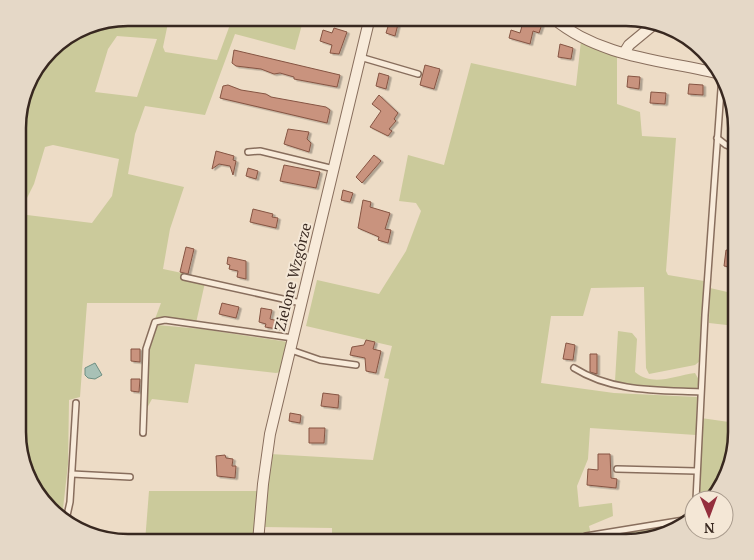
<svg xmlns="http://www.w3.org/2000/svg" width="754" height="560" viewBox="0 0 754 560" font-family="'PT Serif',serif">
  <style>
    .green { fill: #cbca9b; fill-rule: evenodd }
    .water { fill: #a8c1b6; stroke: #6e8f82 }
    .building { fill: #c9937e; stroke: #865543; filter: url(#shadow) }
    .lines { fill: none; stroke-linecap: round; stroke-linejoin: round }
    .lane-casing { stroke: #886e5d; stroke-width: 8 }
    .street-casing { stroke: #886e5d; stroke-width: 12 }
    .lane { stroke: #f8ebda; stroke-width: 5 }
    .street { stroke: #f8ebda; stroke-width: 10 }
    .labels { text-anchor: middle; stroke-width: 4; stroke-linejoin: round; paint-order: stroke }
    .street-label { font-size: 15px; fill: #382820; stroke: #f4e7d6 }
    .rim { fill: none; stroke: #382820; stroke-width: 2.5 }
  </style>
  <defs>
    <filter id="shadow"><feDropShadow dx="2.5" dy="1.5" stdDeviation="0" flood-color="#0004"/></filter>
  </defs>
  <rect width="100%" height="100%" fill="#eddcc6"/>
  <g class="green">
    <path d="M303,21L295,50L235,34L205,115L145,106L135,134L128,174L184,187L170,229L163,269L206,278L196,323L163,317L155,319L161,303H87L80,397L69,400L68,464L62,518L55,515L29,481L18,440V113L32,73L55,45L92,23H168L163,47L165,52L217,60L231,22ZM117,36L157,39L137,97L95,92L108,49ZM53,145L119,159L112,196L92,223L19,214L34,184L45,147Z"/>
    <path d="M581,41L617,57V104L640,112L642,136L676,138L666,271L668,275L704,281L700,361L695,365L649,374L646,368L644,287L591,288L583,316H551L541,383L614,393L697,397L696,435L590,428L588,459L577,486L579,507L612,503L613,516L589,526L592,538L685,523C658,544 616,542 583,542L582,537L547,538V542H332V528L263,527L270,454L373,460L389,379L384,378L392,346L306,326L317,280L379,294L406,251L421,211L416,203L399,201L408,155L444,165L471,63L576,86Z"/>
    <path d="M710,288L736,294V326L709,323Z"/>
    <path d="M157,325L202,329L288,342L281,372L276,373L195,364L188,403L152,399L146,410L150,348Z"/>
    <path d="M618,331L632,333L637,339L635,372C653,387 673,376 695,373L699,380L697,389L635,386L615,381Z"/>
    <path d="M701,418L736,423V440L711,500H700Z"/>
    <path d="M149,491H258L254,542H145Z"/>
  </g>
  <path class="water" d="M95,363L102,375L95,379L88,378L85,375V368Z"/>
  <g class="building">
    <path d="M616,18H633L636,19L634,25Z"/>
    <path d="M524,19H532L542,24L539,33L533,31L530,44L509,38L511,30L520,33Z"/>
    <path d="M390,20H399L395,36L386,33Z"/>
    <path d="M334,28L347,32L339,54L330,53L332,45L320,41L323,30L332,33Z"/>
    <path d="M560,44L573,48L571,59L558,57Z"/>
    <path d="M234,50L340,75L337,87L294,79V77L280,73L274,74L261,69L236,66L232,63Z"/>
    <path d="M425,65L440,69L434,89L420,85Z"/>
    <path d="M379,73L389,76L386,89L376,86Z"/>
    <path d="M628,76L640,77L639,89L627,87Z"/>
    <path d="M689,84L703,85V95L688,94Z"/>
    <path d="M228,85L241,90L266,94L271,97L326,107L330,110L327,123L220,98L223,86Z"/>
    <path d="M651,92L666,93L665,104L650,103Z"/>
    <path d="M379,95L398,113L394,119L396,121L389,129L392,131L388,136L370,127L381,111L372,104Z"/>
    <path d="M288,129L309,132L307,139L311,143L309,152L284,144Z"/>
    <path d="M216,151L234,156L233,160L236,161L233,175L230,166L219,164L212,169Z"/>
    <path d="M374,155L381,161L362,183L356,177Z"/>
    <path d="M284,165L320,172L316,188L280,181Z"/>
    <path d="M730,166H736V178L729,177Z"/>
    <path d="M248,168L258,171L256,179L246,176Z"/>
    <path d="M343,190L353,193L350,202L341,200Z"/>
    <path d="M363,200L371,202L370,207L390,213L385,229L391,230L388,243L378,240L379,237L358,228Z"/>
    <path d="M253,209L273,214L272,217L278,218L276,228L250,222Z"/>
    <path d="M186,247L194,249L188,274L180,272Z"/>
    <path d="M726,250L736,251V268L724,266Z"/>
    <path d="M228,257L246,261V279L237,277L238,271L229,269L230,265L227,264Z"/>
    <path d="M222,303L239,307L236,318L219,314Z"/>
    <path d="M261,308L272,310L270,319L278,321L277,329L265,327L266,324L259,322Z"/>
    <path d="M366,340L375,342L373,349L381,351L376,373L366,371L365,358L350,355L352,347L364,345Z"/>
    <path d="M566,343L575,345L573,360L563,359Z"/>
    <path d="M131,349H140V362L131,361Z"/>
    <path d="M590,354H597V374L590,372Z"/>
    <path d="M131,379H140L139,392L131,391Z"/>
    <path d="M323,393L339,395L338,408L321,406Z"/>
    <path d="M290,413L301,415L300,423L289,421Z"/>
    <path d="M309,428H325L324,443H309Z"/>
    <path d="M598,454H610L611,478L617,479L616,488L587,485L588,469L598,470Z"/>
    <path d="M225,455L226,458L233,459L232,466H236L235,478L217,476L216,456Z"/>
  </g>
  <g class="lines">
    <defs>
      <g id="lane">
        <path d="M360,57L418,74"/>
        <path d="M717,138L726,145L736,149"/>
        <path d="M248,152L260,151L334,169"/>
        <path d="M184,277L301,303"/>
        <path d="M291,350L320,360L356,365"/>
        <path d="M574,368C612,392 657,390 700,392"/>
        <path d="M143,433L146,349L155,322L165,320L293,338"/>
        <path d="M617,469L696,471"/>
        <path d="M72,474L130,477"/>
        <path d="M696,500L705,315L722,75"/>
        <path d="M66,520L70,502L76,403"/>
        <path d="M586,536L690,519"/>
      </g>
      <g id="street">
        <path d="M554,19C601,58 664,60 721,74"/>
        <path d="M624,53L629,45L652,26"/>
        <path d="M258,542L263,484L270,434L369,21"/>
      </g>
    </defs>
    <use href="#lane" class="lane-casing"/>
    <use href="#street" class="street-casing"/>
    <use href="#lane" class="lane"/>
    <use href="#street" class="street"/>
  </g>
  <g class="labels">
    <g class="street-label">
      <text transform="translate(293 277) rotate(-76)" y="5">Zielone Wzgórze</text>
    </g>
  </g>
  <path d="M0 0H754V560H0ZM128 26H626A102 102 0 0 1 728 128V432A102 102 0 0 1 626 534H128A102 102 0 0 1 26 432V128A102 102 0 0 1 128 26Z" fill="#e5d8c7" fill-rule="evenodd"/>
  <path class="rim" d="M128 26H626A102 102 0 0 1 728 128V432A102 102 0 0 1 626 534H128A102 102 0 0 1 26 432V128A102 102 0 0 1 128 26Z"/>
  <g transform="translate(709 515) rotate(179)"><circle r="24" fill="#f4e7d6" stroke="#a99b8d"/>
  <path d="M0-4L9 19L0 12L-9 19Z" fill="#942f3d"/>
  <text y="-8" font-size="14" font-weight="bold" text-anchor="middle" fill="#382820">N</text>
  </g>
</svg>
